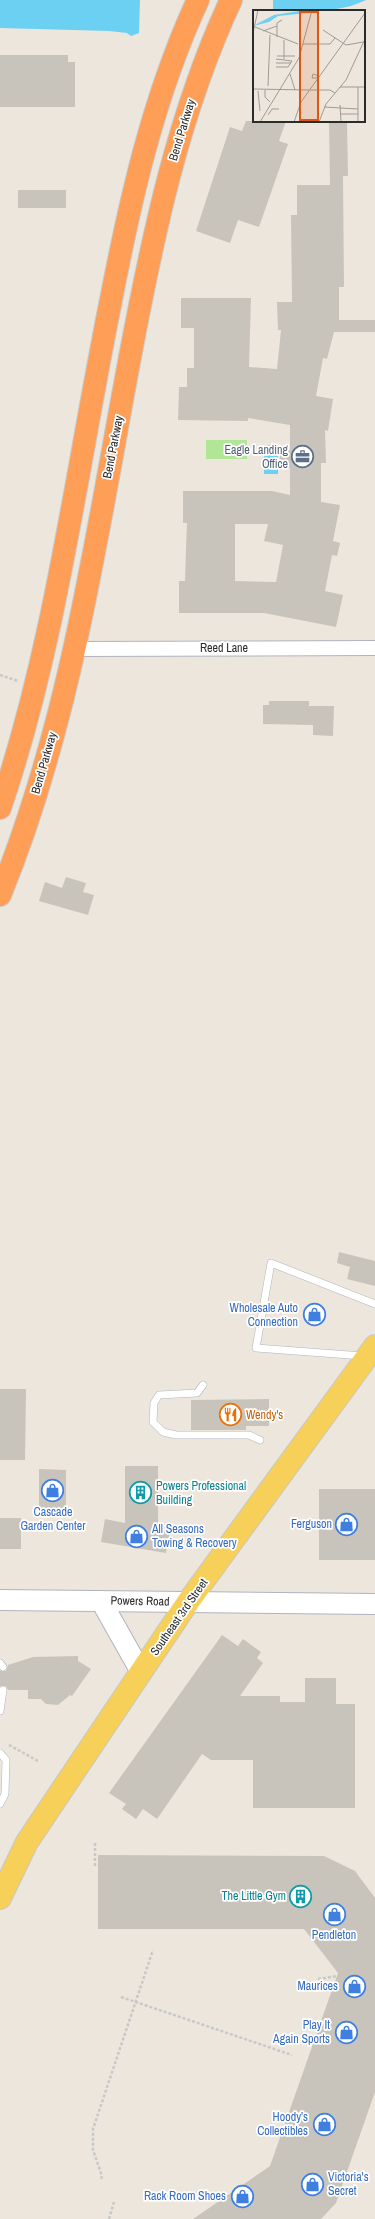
<svg xmlns="http://www.w3.org/2000/svg" width="375" height="2219" viewBox="0 0 375 2219" font-family="'Archivo Narrow',sans-serif">
  <style>
    .green { fill: #b2e697 }
    .water { fill: #6cd0f3 }
    .building { fill: #c9c4bb; fill-rule: evenodd }
    .lines { fill: none; stroke-linecap: round; stroke-linejoin: round }
    .lane-casing { stroke: #b1b3bf; stroke-width: 8 }
    .street-casing { stroke: #b1b3bf; stroke-width: 16 }
    .secondary-casing { stroke: #b1b3bf; stroke-width: 22 }
    .primary-casing { stroke: #c8c8c8; stroke-width: 24 }
    .highway-casing { stroke: #c8c8c8; stroke-width: 24 }
    .path { stroke: #c8c8c8; stroke-width: 2.5; stroke-dasharray: 3 2; stroke-linecap: butt }
    .lane { stroke: #fff; stroke-width: 7 }
    .street { stroke: #fff; stroke-width: 14 }
    .secondary { stroke: #fff; stroke-width: 20 }
    .primary { stroke: #f6d059; stroke-width: 22 }
    .highway { stroke: #ff9e56; stroke-width: 22 }
    .labels { text-anchor: middle; stroke-width: 3.5; stroke-linejoin: round; paint-order: stroke }
    .street-label { font-size: 12px; fill: #2b2b2b; stroke: #fff }
    .service-label { font-size: 12px; fill: #4e5e75; stroke: #fff; text-anchor: end }
    .shop-label { font-size: 12px; fill: #366cbe; stroke: #fff; text-anchor: end }
    .food-label { font-size: 12px; fill: #c56008; stroke: #fff; text-anchor: start }
    .culture-label { font-size: 12px; fill: #0d838f; stroke: #fff; text-anchor: start }
    .inset-road { fill: none; stroke: #9f9b96; stroke-width: 1 }
    .view { fill: #df570e; fill-opacity: 0.15; stroke: #df570e; stroke-width: 2 }
    .inset-edge { fill: none; stroke: #2b2b2b; stroke-width: 2 }
  </style>
  <rect width="100%" height="100%" fill="#ede6dd"/>
  <rect class="green" x="206" y="440" width="41" height="19"/>
  <g class="water">
    <path d="M0,0H140L139,33L131,36L127,33L109,31L0,28Z"/>
    <path d="M273,0H366C338,14 304,11 273,11Z"/>
    <rect x="264" y="445" width="14" height="29"/>
  </g>
  <g class="building">
    <path d="M0,55H68V62H75V107H0Z"/>
    <path d="M246,121H286L279,141L288,144L259,227L238,220L230,243L196,231L230,127L242,131Z"/>
    <path d="M329,121H347L348,176H343L344,287H339V320H375V332H334L327,359L323,358L316,396L333,399L328,431L325,430L326,463H321V502L340,505L333,541L340,543L337,556L332,555L325,591L343,595L336,627L264,613H179V581H185L186,549L187,523H183V491H272L290,495V468H280V450H290V425L248,418V421L178,420L179,387H187V368H194V328H181V298H251L249,367L277,369L281,330H278L277,302H292L291,215H297V185H330ZM235,524H268L264,541L283,545L276,582L235,581Z"/>
    <rect x="18" y="190" width="48" height="18"/>
    <path d="M269,701H309V706H334L333,736L313,735V725L263,724V705H269Z"/>
    <path d="M66,877L86,883L83,892L94,895L88,915L39,901L45,882L62,888Z"/>
    <path d="M339,1252L375,1261V1286L347,1279L350,1267L337,1263Z"/>
    <path d="M0,1389H26L25,1460H0Z"/>
    <path d="M269,1399V1426H246V1430H191V1400Z"/>
    <path d="M125,1466H158V1529L170,1531L166,1553L101,1542L105,1519L125,1523Z"/>
    <path d="M39,1469L66,1470V1513L39,1512Z"/>
    <rect x="319" y="1489" width="56" height="71"/>
    <rect x="0" y="1518" width="21" height="31"/>
    <path d="M222,1635L238,1646L243,1639L261,1652L257,1658L263,1663L240,1696H280V1702H305V1678H336V1704H355V1808H253V1760H211L202,1754L157,1819L143,1809L136,1819L122,1809L126,1804L109,1793Z"/>
    <path d="M78,1656V1661L91,1669L72,1696L70,1695L58,1705L46,1704L41,1699H28V1690H8L6,1686H0V1671H6L8,1665L33,1657Z"/>
    <path d="M98,1855L324,1856L355,1871L375,1898V2092L336,2203L321,2219H193L270,2166L338,1973L304,1929H98Z"/>
  </g>
  <g class="lines">
    <defs>
      <g id="lane">
        <path d="M363,1356L256,1348L271,1263L375,1304"/>
        <path d="M203,1385L197,1393L159,1395L154,1403L153,1422L163,1432L176,1435H249L260,1440"/>
        <path d="M0,1663L3,1667"/>
        <path d="M0,1711L3,1690"/>
        <path d="M0,1753L6,1760L5,1794L0,1804"/>
      </g>
      <path id="street" d="M74,649L375,648"/>
      <g id="secondary">
        <path d="M0,1600L375,1604"/>
        <path d="M101,1601L141,1672"/>
      </g>
      <path id="primary" d="M0,1898L27,1842L188,1602L375,1346"/>
      <g id="highway">
        <path d="M0,808C55,646 76,473 110,305C130,201 153,97 198,0"/>
        <path d="M0,895C70,724 96,538 130,357C153,235 178,114 231,0"/>
      </g>
    </defs>
    <use href="#lane" class="lane-casing"/>
    <use href="#street" class="street-casing"/>
    <use href="#secondary" class="secondary-casing"/>
    <use href="#primary" class="primary-casing"/>
    <use href="#highway" class="highway-casing"/>
    <g class="path">
      <path d="M0,675L18,681"/>
      <path d="M9,1745L38,1761"/>
      <path d="M95,1866V1843"/>
      <path d="M318,1979L337,1976"/>
      <path d="M121,1997L292,2055"/>
      <path d="M101,2179L102,2176L93,2150V2129L153,1950"/>
      <path d="M109,2219L114,2202"/>
    </g>
    <use href="#lane" class="lane"/>
    <use href="#street" class="street"/>
    <use href="#secondary" class="secondary"/>
    <use href="#primary" class="primary"/>
    <use href="#highway" class="highway"/>
  </g>
  <defs>
    <symbol id="office-ring" viewBox="-11 -11 22 22"><circle r="9.5" fill="#fff" stroke="#5c6f8a" stroke-width="1.5"/><path d="M-6-3h4V-5.5h4V-3h4V5H-6ZM-1-4.5V-3h2v-1.5ZM-6 0V1H6V0Z" fill="#5c6f8a"/></symbol>
    <symbol id="shop-ring" viewBox="-11 -11 22 22"><circle r="9.5" fill="#fff" stroke="#3f7fe0" stroke-width="1.5"/><path d="M-5-2.5h2.3a2.7 3.5 0 0 1 5.4 0H5L5.5 6h-11ZM-1.5-2.5h3a1.5 2.3 0 0 0-3 0Z" fill="#3f7fe0"/></symbol>
    <symbol id="restaurant-ring" viewBox="-11 -11 22 22"><circle r="9.5" fill="#fff" stroke="#e8710a" stroke-width="1.5"/><path d="M-5-6h1v4h1v-4h1v4h1v-4h1v5L-1.5 .5V6h-2V.5L-5-1ZM5-6V6H3V1.5H1.5Q1.5-4 5-6Z" fill="#e8710a"/></symbol>
    <symbol id="building-ring" viewBox="-11 -11 22 22"><circle r="9.5" fill="#fff" stroke="#0f9aa8" stroke-width="1.5"/><path d="M-4-6H4V6H1V3H-1V6H-4ZM-2.5-4.3h1.7v1.8h-1.7ZM.8-4.3h1.7v1.8H.8ZM-2.5-1h1.7V.8h-1.7ZM.8-1h1.7V.8H.8Z" fill="#0f9aa8"/></symbol>
  </defs>
  <g fill-rule="evenodd">
    <use href="#office-ring" x="290" y="444" width="25" height="25"/>
    <use href="#shop-ring" x="302" y="1302" width="25" height="25"/>
    <use href="#restaurant-ring" x="218" y="1402" width="25" height="25"/>
    <use href="#shop-ring" x="40" y="1478" width="25" height="25"/>
    <use href="#building-ring" x="128" y="1480" width="25" height="25"/>
    <use href="#shop-ring" x="334" y="1512" width="25" height="25"/>
    <use href="#shop-ring" x="124" y="1524" width="25" height="25"/>
    <use href="#building-ring" x="288" y="1884" width="25" height="25"/>
    <use href="#shop-ring" x="322" y="1902" width="25" height="25"/>
    <use href="#shop-ring" x="342" y="1974" width="25" height="25"/>
    <use href="#shop-ring" x="334" y="2020" width="25" height="25"/>
    <use href="#shop-ring" x="312" y="2112" width="25" height="25"/>
    <use href="#shop-ring" x="300" y="2172" width="25" height="25"/>
    <use href="#shop-ring" x="230" y="2184" width="25" height="25"/>
  </g>
  <g class="labels">
    <g class="street-label">
      <text transform="translate(182 130) rotate(-73)" y="4">Bend Parkway</text>
      <text transform="translate(113 447) rotate(-79)" y="4">Bend Parkway</text>
      <text x="224" y="652">Reed Lane</text>
      <text transform="translate(44 763) rotate(-74)" y="4">Bend Parkway</text>
      <text transform="translate(140 1601) rotate(1)" y="4">Powers Road</text>
      <text transform="translate(179 1617) rotate(-55)" y="4">Southeast 3rd Street</text>
    </g>
    <g class="service-label">
      <text x="288" y="454">Eagle Landing<tspan x="288" dy="14">Office</tspan></text>
    </g>
    <g class="shop-label">
      <text x="298" y="1312">Wholesale Auto<tspan x="298" dy="14">Connection</tspan></text>
      <text x="53" y="1516" text-anchor="middle">Cascade<tspan x="53" dy="14">Garden Center</tspan></text>
      <text x="332" y="1528">Ferguson</text>
      <text x="152" y="1533" text-anchor="start">All Seasons<tspan x="152" dy="14">Towing &amp; Recovery</tspan></text>
      <text x="334" y="1939" text-anchor="middle">Pendleton</text>
      <text x="338" y="1990">Maurices</text>
      <text x="330" y="2029">Play It<tspan x="330" dy="14">Again Sports</tspan></text>
      <text x="308" y="2121">Hoody’s<tspan x="308" dy="14">Collectibles</tspan></text>
      <text x="328" y="2181" text-anchor="start">Victoria's<tspan x="328" dy="14">Secret</tspan></text>
      <text x="226" y="2200">Rack Room Shoes</text>
    </g>
    <g class="food-label">
      <text x="246" y="1419">Wendy's</text>
    </g>
    <g class="culture-label">
      <text x="156" y="1490">Powers Professional<tspan x="156" dy="14">Building</tspan></text>
      <text x="286" y="1900" text-anchor="end">The Little Gym</text>
    </g>
  </g>
  <g transform="translate(253 10)">
    <rect width="112" height="112" fill="#ede6dd"/>
    <path d="M46,1L54,3L25,6L16,12L0,16L21,5Z" fill="#6cd0f3"/>
    <path class="inset-road" d="M2,17L45,34M70,20L93,35L110,32M10,21L24,16M0,23L5,0M24,27V13L29,10M50,34H77L82,28M24,46H42M31,49V30M23,53H38M23,57H35L39,51L23,49M37,64L42,80M65,68H59L60,64L66,66M15,76L17,25M87,77H112M0,79L56,80M12,80V87L17,92M57,80H77L82,83M5,81L7,101M87,95L88,112M71,97L105,99M88,104H105M15,105L19,99H26M7,112L46,48L59,0M41,112L48,92L112,3M66,112L73,94L93,70L112,29M105,112V77"/>
    <path class="view" d="M47,2H65V110H47Z"/>
    <rect width="112" height="112" class="inset-edge"/>
  </g>
</svg>
